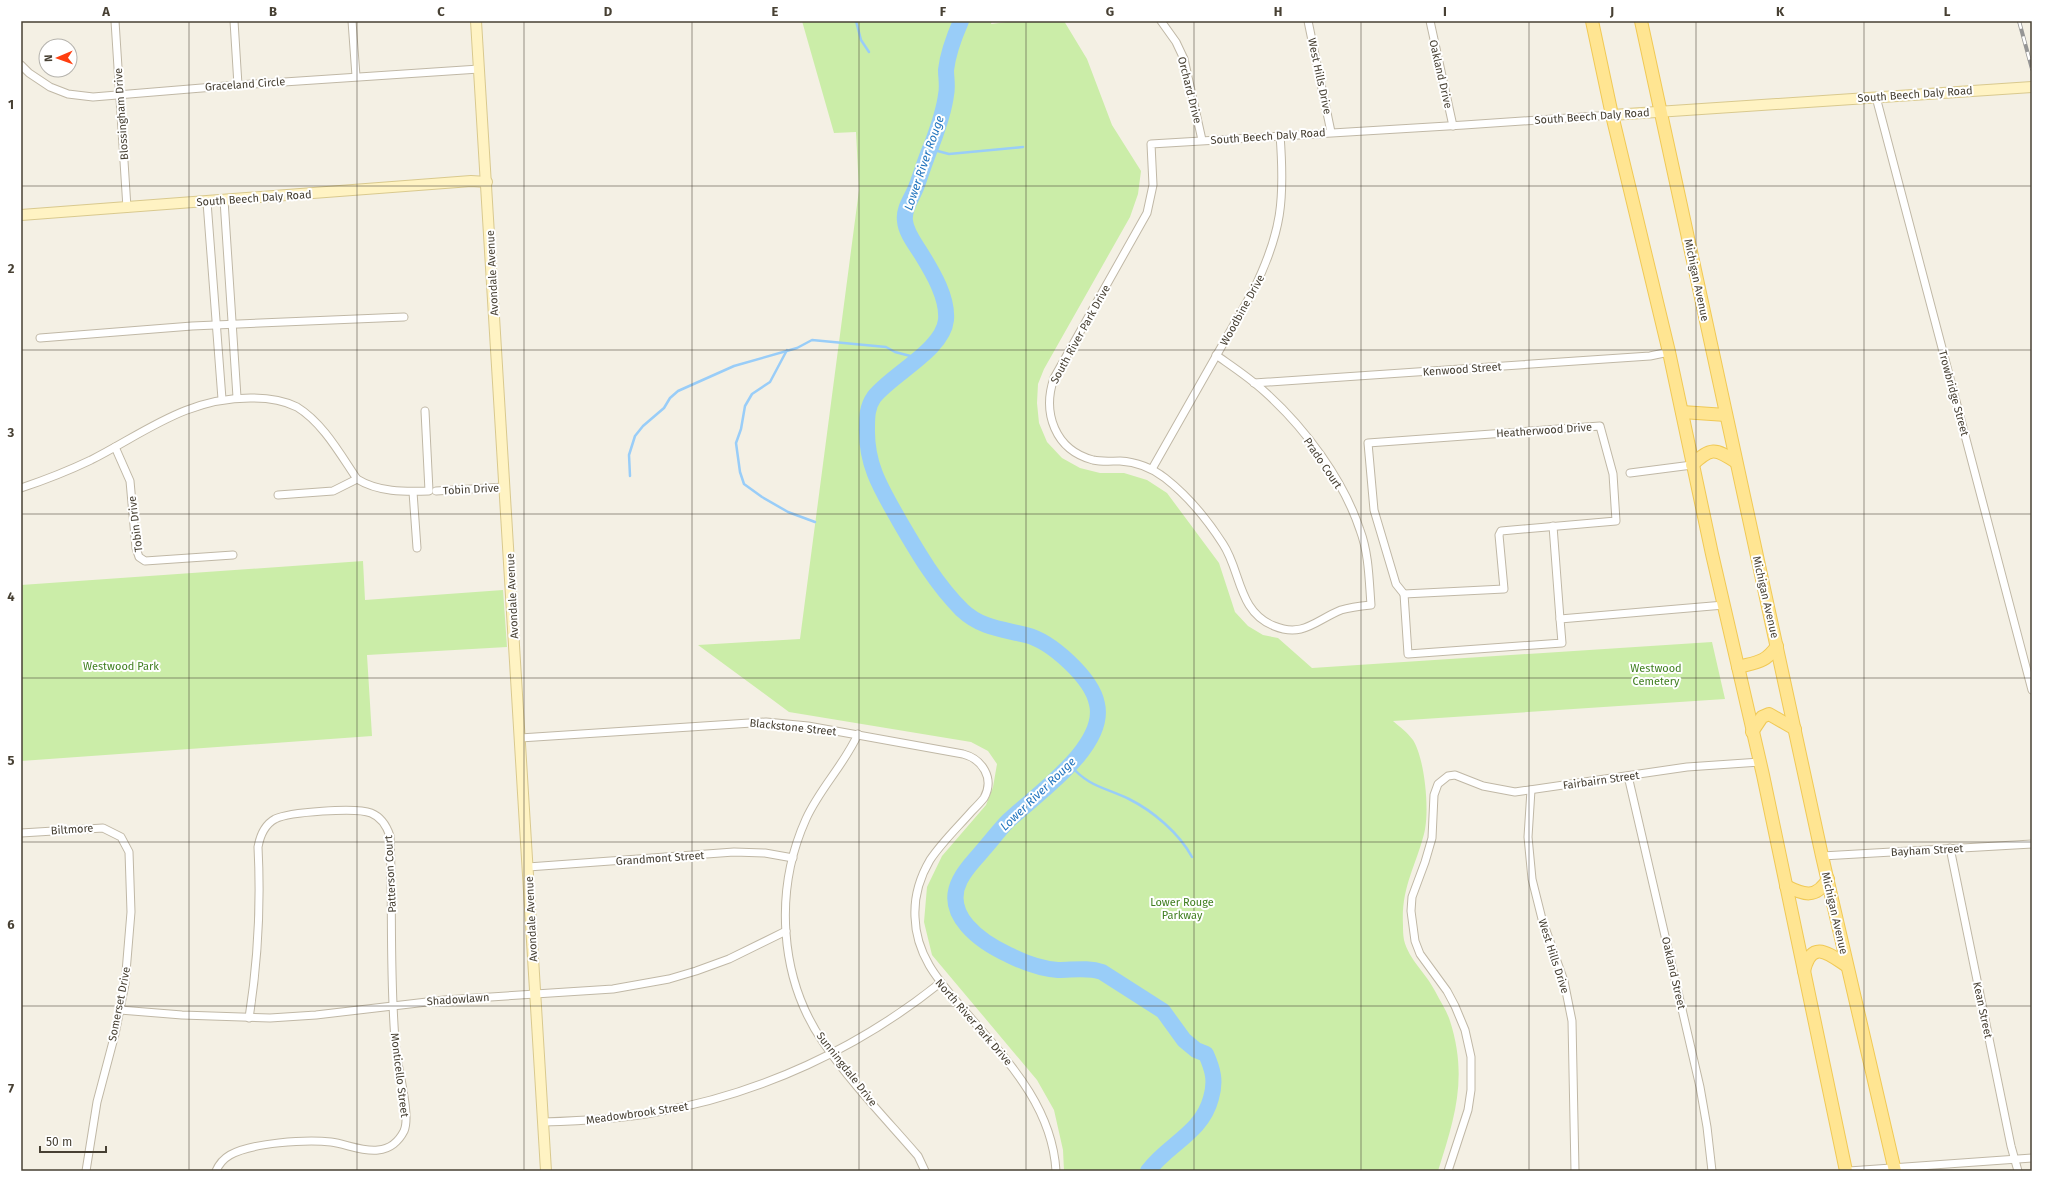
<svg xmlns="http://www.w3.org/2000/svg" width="2053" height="1192" viewBox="0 0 2053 1192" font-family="'Fira Sans',sans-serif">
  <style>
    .green { fill: #cbeda8 }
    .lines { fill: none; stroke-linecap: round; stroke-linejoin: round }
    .stream { stroke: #99cdf8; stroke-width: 2.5 }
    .river { stroke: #99cdf8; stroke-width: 16 }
    .street-casing { stroke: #c0b8a6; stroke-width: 9 }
    .secondary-casing { stroke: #d9c98e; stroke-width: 12 }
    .primary-casing { stroke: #f0c956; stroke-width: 14 }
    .street { stroke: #fff; stroke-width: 7 }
    .secondary { stroke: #fff3c3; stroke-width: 10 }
    .primary { stroke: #ffe592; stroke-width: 12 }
    .rail-casing { stroke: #959595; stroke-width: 4 }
    .rail { stroke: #fff; stroke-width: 2.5; stroke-dasharray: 8; stroke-linecap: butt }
    .grid { fill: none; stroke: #474033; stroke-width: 1; stroke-opacity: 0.55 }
    .labels { text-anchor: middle; stroke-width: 4; stroke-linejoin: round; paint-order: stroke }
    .street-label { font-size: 11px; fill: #474033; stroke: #fff }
    .park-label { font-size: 11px; fill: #407f20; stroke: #fff }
    .water-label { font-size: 12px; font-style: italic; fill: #2174be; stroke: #fff }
    .neatline { fill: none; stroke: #474033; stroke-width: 1.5 }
    .grid-label { font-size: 13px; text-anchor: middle; font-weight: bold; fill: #474033 }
  </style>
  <rect width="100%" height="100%" fill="#f4f0e4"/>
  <g class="green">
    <path d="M802,21H992L991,24L1015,21H1064L1087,59L1112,125L1141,171L1138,194L1130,217L1044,369L1038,384L1037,403L1039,423L1047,442L1062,458L1080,468L1100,473H1124L1147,480L1167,493L1219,563L1235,612L1248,626L1263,635L1278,638L1312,668L1712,642L1725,699L1393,721C1400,727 1407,732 1413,740C1425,759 1430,812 1424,834C1415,868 1401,888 1403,925C1403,929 1403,935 1404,940C1409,960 1426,973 1435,991C1440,1001 1447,1011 1450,1021C1468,1077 1455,1117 1438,1171H1064L1063,1150L1054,1110L1037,1080L932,955L924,922L927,887L942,856L986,805L993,787L997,764L988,751L971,742L789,712L698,645L800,639L859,190L856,132L834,133Z"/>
    <path d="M363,561L365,600L503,590L507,647L367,655L372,736L21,761V585Z"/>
  </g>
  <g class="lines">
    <g class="stream">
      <path d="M856,21L861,40L869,52"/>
      <path d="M930,149L949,154L1023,147"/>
      <path d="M787,350L770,382L752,394L745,406L741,429L736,443L740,472L744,484L762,497L788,512L815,522"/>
      <path d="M630,476L629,455L635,436L643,426L664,408L670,398L678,391L734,366L797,348L812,340L886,347L895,352L918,358"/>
      <path d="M1070,765C1089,787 1104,787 1129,799C1153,811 1179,833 1192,857"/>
    </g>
    <path class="river" d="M961,21C954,37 948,52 946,70C946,78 948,86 946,95C944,111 938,128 932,144C926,158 922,171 917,185C913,197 903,208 905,221C906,233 916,245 922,255C933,273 948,298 946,320C943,350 892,374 874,397C867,407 867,417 867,428C866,466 882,490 900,522C918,553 936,584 962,610C981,628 1002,629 1026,635C1051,641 1092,678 1097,704C1107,747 1035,795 1008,821C999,830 992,840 983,850C975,860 966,868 960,880C942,915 981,942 1009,955C1023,962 1042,969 1058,970C1073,970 1088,967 1102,972L1163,1011L1184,1040L1196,1050L1206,1054C1213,1070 1216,1081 1211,1098C1202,1133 1168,1144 1148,1171"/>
    <defs>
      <g id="street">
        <path d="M115,21L127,208"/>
        <path d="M234,21L238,85"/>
        <path d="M352,21L356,76"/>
        <path d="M1161,21L1176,42L1184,59L1202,140"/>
        <path d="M1308,21L1331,132"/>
        <path d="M1430,21L1453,126"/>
        <path d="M21,65L29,73L50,87L68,94L93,97L238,85L479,69"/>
        <path d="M1876,97L2032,690"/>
        <path d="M224,200L237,397"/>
        <path d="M207,202L222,399"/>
        <path d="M40,338L192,326L404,317"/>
        <path d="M1216,355C1233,367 1250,378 1265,392C1305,428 1343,479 1360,530C1369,554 1369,580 1371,605C1361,606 1351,607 1341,610C1316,620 1303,638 1274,626C1238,612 1241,571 1223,544C1207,519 1188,496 1165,478C1152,468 1137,462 1120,461C1111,461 1102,462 1093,460C1055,450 1042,413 1054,378L1147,213L1153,185L1151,144L1464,125L1612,115"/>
        <path d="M1254,383L1650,356L1669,352"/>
        <path d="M1600,426L1613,474L1616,521L1501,531L1499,535L1504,589L1404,594L1396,584L1374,510L1368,443Z"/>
        <path d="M115,447L130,481L136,548L139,557L145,561L233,555"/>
        <path d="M1152,469L1253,291C1282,232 1285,200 1280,135"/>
        <path d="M1630,473L1692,465"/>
        <path d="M21,488C45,480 68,471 91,460C146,432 187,397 253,398C268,398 283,400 297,407C323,423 340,454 357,479C378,492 404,492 429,491L425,411"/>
        <path d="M436,491L505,487"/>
        <path d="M413,492L417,548"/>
        <path d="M278,495L333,491L357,479"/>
        <path d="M1553,526L1560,619"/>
        <path d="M1404,594L1408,654L1562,643L1560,619L1724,605"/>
        <path d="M858,734C844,765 820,788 806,819C774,890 779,978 823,1042C851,1083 886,1119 918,1156L925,1171"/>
        <path d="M520,738L766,722L808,726L963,754C982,759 995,778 984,798C980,803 976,807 972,811C958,827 942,842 930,860C920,877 914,897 915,917C916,956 939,981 963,1009C1004,1057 1052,1104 1056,1171"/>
        <path d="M1628,776L1700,1087L1707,1127L1712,1171"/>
        <path d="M1531,790L1528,837L1532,879L1542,919L1564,981L1572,1021L1575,1171"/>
        <path d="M21,833L103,828L121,837L129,852L131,912L125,984L115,1034L97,1102L86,1171"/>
        <path d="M1950,848L2011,1146L2018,1171"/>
        <path d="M1822,856L2032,844"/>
        <path d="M528,867L734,852L765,853L793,858"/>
        <path d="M120,1010L182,1015L270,1018L316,1015L444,1000L613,989L669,979L696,971L729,959L786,931"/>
        <path d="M543,1122C581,1121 620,1119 657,1112C761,1094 859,1048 940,983"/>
        <path d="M216,1171C219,1164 223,1159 230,1155C251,1143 306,1139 331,1142C346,1144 363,1152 378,1150C390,1149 399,1141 404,1131C411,1116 398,1069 396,1051C389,980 393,908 390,836C387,827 381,817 371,813C356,807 289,812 275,819C264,825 260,836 258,847C261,905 258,961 249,1018"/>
        <path d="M1448,1171L1468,1110L1471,1090V1057L1465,1030L1455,1006L1447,991L1420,954L1415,941L1411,911L1412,897L1425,862L1432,838L1434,795L1438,784L1448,776L1455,775L1483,786L1515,792L1687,767L1760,762"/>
        <path d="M1849,1171L2032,1158"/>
      </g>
      <g id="secondary">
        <path d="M476,21L546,1171"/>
        <path d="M1612,115L2032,87"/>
        <path d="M21,215L471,181L487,182"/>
      </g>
      <g id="primary">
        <path d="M1592,21L1612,115L1669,352L1712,554L1763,775L1846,1171"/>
        <path d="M1641,21L1822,856L1895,1171"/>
        <path d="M1682,412L1726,415"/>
        <path d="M1692,465C1711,447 1715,448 1736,462"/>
        <path d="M1738,667C1757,662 1765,663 1777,646"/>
        <path d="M1752,732L1762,717L1769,714L1795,729"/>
        <path d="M1786,886C1804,895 1816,899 1828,879"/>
        <path d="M1804,971C1812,938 1829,954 1847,966"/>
      </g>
    </defs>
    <use href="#street" class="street-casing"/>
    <use href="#secondary" class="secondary-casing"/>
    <use href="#primary" class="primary-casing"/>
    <use href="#street" class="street"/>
    <use href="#secondary" class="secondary"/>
    <use href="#primary" class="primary"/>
    <defs>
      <path id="rail" d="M2019,21L2032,69"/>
    </defs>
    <use href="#rail" class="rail-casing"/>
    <use href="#rail" class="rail"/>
  </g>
  <path class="grid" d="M189,21V1171M357,21V1171M524,21V1171M692,21V1171M859,21V1171M1026,21V1171M1194,21V1171M1361,21V1171M1529,21V1171M1696,21V1171M1864,21V1171M21,186H2032M21,350H2032M21,514H2032M21,678H2032M21,842H2032M21,1006H2032"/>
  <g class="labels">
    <g class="street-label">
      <text transform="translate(1441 74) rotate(77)" y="4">Oakland Drive</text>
      <text transform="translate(1320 76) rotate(78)" y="4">West Hills Drive</text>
      <text transform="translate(245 84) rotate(-4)" y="4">Graceland Circle</text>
      <text transform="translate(1190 90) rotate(76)" y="4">Orchard Drive</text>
      <text transform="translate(1915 94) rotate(-4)" y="4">South Beech Daly Road</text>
      <text transform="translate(121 114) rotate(-94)" y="4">Blossingham Drive</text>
      <text transform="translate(1592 116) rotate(-4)" y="4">South Beech Daly Road</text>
      <text transform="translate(1268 136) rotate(-4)" y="4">South Beech Daly Road</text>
      <text transform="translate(254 198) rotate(-4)" y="4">South Beech Daly Road</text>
      <text transform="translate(492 273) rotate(-93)" y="4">Avondale Avenue</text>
      <text transform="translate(1697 280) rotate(78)" y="4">Michigan Avenue</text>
      <text transform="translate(1242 310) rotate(-61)" y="4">Woodbine Drive</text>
      <text transform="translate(1080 334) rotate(-61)" y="4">South River Park Drive</text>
      <text transform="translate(1462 369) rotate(-4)" y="4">Kenwood Street</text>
      <text transform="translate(1954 393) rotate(75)" y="4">Trowbridge Street</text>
      <text transform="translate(1544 430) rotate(-4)" y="4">Heatherwood Drive</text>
      <text transform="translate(1323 463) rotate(56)" y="4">Prado Court</text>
      <text transform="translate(471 489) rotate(-3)" y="4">Tobin Drive</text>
      <text transform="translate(135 524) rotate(-97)" y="4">Tobin Drive</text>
      <text transform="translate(512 596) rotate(-93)" y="4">Avondale Avenue</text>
      <text transform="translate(1766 597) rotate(77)" y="4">Michigan Avenue</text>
      <text transform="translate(793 727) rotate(6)" y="4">Blackstone Street</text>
      <text transform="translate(1601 780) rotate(-8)" y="4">Fairbairn Street</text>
      <text transform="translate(72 829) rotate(-4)" y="4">Biltmore</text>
      <text transform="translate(1927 850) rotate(-3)" y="4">Bayham Street</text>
      <text transform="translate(660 858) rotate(-4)" y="4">Grandmont Street</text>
      <text transform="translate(390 874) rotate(-93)" y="4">Patterson Court</text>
      <text transform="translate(1835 913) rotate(77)" y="4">Michigan Avenue</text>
      <text transform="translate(531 919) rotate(-93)" y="4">Avondale Avenue</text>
      <text transform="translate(1554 956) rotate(72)" y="4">West Hills Drive</text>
      <text transform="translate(1674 973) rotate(77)" y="4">Oakland Street</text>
      <text transform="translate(458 999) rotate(-4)" y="4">Shadowlawn</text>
      <text transform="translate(119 1004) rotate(-79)" y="4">Somerset Drive</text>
      <text transform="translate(1983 1010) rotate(78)" y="4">Kean Street</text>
      <text transform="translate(974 1022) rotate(49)" y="4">North River Park Drive</text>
      <text transform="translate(847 1069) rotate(52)" y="4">Sunningdale Drive</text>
      <text transform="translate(400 1075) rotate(83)" y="4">Monticello Street</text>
      <text transform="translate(637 1113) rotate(-8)" y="4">Meadowbrook Street</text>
    </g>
    <g class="park-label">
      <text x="121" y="670">Westwood Park</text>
      <text x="1656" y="672">Westwood<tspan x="1656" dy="13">Cemetery</tspan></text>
      <text x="1182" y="906">Lower Rouge<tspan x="1182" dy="13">Parkway</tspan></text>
    </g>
    <g class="water-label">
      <text transform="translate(924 163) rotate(-71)" y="4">Lower River Rouge</text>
      <text transform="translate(1038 794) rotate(-44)" y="4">Lower River Rouge</text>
    </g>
  </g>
  <rect width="2053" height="1192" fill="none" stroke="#ffffff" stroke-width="44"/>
  <g transform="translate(58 58) rotate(268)"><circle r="19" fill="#ffffff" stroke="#b5b3ad"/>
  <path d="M0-3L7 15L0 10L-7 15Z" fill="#ff3f10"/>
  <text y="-6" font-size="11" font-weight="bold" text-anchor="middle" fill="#474033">N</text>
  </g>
  <path d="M40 1146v6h66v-6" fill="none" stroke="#474033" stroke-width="2"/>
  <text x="46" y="1146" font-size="12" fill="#474033" stroke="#ffffff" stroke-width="3" paint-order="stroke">50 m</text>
  <rect x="22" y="22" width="2009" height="1148" class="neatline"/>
  <g class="grid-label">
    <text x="106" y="16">A</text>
    <text x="273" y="16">B</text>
    <text x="441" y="16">C</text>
    <text x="608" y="16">D</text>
    <text x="775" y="16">E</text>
    <text x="943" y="16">F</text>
    <text x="1110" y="16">G</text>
    <text x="1278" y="16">H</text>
    <text x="1445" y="16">I</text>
    <text x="1612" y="16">J</text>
    <text x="1780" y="16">K</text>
    <text x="1947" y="16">L</text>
    <text x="11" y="109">1</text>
    <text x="11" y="273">2</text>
    <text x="11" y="437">3</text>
    <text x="11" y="601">4</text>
    <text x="11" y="765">5</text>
    <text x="11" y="929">6</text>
    <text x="11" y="1093">7</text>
  </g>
</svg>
